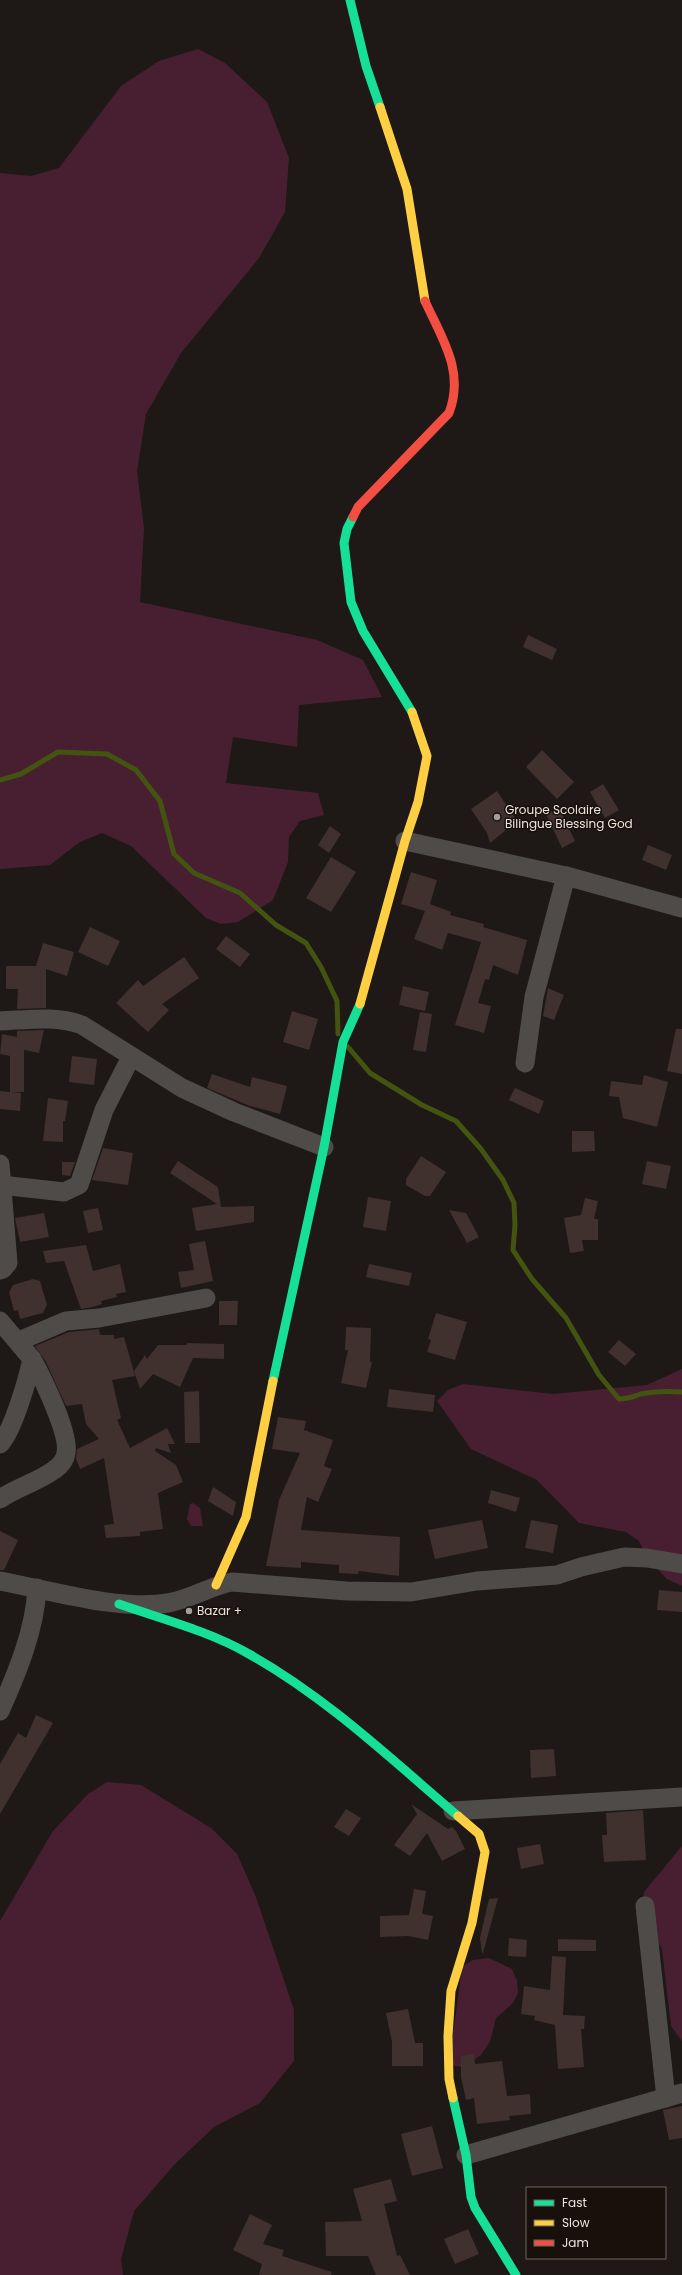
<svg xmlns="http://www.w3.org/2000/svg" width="682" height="2275" viewBox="0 0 682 2275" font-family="Poppins,sans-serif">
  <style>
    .green { fill: #481f31 }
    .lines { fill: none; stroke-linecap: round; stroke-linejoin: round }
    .stream { stroke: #435410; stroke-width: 5 }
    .building { fill: #40302e }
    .street { stroke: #4e4b48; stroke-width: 19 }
    .fast { stroke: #16e098; stroke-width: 9 }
    .slow { stroke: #ffcf43; stroke-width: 9 }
    .jam { stroke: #f24e42; stroke-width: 9 }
    .poi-dot { fill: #a49e9a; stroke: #18100a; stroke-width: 1.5 }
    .labels { text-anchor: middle; stroke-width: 3; stroke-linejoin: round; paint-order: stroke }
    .poi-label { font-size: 12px; fill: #ece5e1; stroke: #18100a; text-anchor: start }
  </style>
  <rect width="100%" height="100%" fill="#1e1916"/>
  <g class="green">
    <path d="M198,49L225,63L267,102L289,158L285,212L259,258L181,353L146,414L137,471L144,528L140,602L317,640L363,660L382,697L299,705L297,747L233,737L226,783L318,793L324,815L300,821L289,837L288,862L273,900L238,922L221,924L206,918L131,846L102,833L80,842L50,865L0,869V173L31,176L59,168L121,86L159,61Z"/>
    <path d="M682,1369V1586L667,1579L647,1558L639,1541L626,1532L579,1523L537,1480L471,1449L437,1401L448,1390L463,1384L553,1394L647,1385Z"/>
    <path d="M193,1503L200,1508L203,1526H191L187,1519L190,1504Z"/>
    <path d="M107,1782L141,1785L211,1828L237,1854L256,1897L294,2010V2061L260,2103L214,2127L175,2164L134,2211L121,2259L123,2275H0V1921L53,1831L88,1794Z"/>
    <path d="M682,1846V2041L671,2026L662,1949L642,1908L644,1892Z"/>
    <path d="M489,1958L512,1969L517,1981L518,1993L513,2003L496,2018L490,2042L480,2056L462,2067L449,2065L462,1967L473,1960Z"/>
  </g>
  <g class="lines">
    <g class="stream">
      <path d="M0,780L21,774L58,752L107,754L136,770L160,801L174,854L194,873L240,893L276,925L306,943L321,967L337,1001L338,1034"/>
      <path d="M348,1047L370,1073L422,1105L456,1121L481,1149L503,1180L514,1203L515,1225L513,1250L532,1279L566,1318L599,1375L619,1399C628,1399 632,1397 641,1394C654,1391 668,1391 682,1392"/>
    </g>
  </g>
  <g class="building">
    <path d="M528,635L557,649L552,660L523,647Z"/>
    <path d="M542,750L574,782L557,799L526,767Z"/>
    <path d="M603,784L619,810L605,818L590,792Z"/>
    <path d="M497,791L517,821L490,843L487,833L471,809Z"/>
    <path d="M559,808L575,841L562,848L546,814Z"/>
    <path d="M330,826L341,834L329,853L318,845Z"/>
    <path d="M648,845L672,855L666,870L642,860Z"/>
    <path d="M331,857L356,872L331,912L306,898Z"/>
    <path d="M411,872L437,880L430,904L451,912L450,915L484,924L483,927L527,940L518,975L493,965L489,980L485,979L478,1003L491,1006L484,1033L455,1025L481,942L448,933L442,950L414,939L425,911L401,904Z"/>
    <path d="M90,927L120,941L108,966L78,952Z"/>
    <path d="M226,936L250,954L240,967L216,949Z"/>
    <path d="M43,943L74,952L67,976L46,969V1008L17,1009L18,989H6V966H36Z"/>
    <path d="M184,957L199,978L162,1004L169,1010L148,1032L116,1003L138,980L143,986Z"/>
    <path d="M403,986L429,992L425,1011L399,1005Z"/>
    <path d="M548,988L564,995L554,1020L543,1016Z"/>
    <path d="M292,1011L318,1019L309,1050L283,1042Z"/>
    <path d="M420,1012L432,1014L426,1052L413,1050Z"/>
    <path d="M676,1029H682V1074L667,1071Z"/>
    <path d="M44,1030L39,1053L24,1050V1092H12L21,1093L20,1111L0,1109V1091L10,1092V1056L0,1054L2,1034L17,1037V1031Z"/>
    <path d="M72,1056L97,1059L94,1085L69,1082Z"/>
    <path d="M212,1074L250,1087L252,1077L287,1086L280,1114L250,1106L207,1088Z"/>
    <path d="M644,1075L668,1082L657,1127L623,1118L619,1097L609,1096L611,1081L642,1085Z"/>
    <path d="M515,1088L544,1101L539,1114L509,1100Z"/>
    <path d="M48,1098L68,1101L65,1121H63V1142L43,1141Z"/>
    <path d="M572,1131H594L595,1151L572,1152Z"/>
    <path d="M103,1148L133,1153L128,1185L92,1180Z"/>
    <path d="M421,1156L446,1172L430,1196H425L406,1185V1179Z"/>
    <path d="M178,1161L218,1187L221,1207L254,1206V1222L196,1231L192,1208L217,1204L170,1173Z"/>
    <path d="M647,1161L671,1166L666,1189L642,1184Z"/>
    <path d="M62,1162H75L70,1176L62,1175Z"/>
    <path d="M368,1197L391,1201L386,1231L363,1227Z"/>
    <path d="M585,1198L598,1201L594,1219H598V1240H582L584,1251L570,1253L564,1218L581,1215Z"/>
    <path d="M98,1208L103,1230L88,1233L83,1211Z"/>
    <path d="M449,1210L466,1213L479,1237L467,1243Z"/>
    <path d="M44,1213L49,1237L20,1242L15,1218Z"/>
    <path d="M205,1241L213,1281L181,1288L178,1272L194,1270L189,1244Z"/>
    <path d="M86,1245L93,1271L120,1264L126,1292L116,1294L117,1297L101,1301L102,1304L93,1307L81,1309L64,1261L46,1263L43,1251Z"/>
    <path d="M369,1264L412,1273L409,1286L366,1277Z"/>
    <path d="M33,1279L40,1281L47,1305L43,1313L20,1319L18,1310L14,1311L9,1292L13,1285Z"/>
    <path d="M219,1301H238L237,1325H219Z"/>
    <path d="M436,1313L467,1322L455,1360L427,1352L431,1340L428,1339Z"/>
    <path d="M346,1327L371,1328L370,1362H372L366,1388L341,1383L348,1350H345Z"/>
    <path d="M99,1329L100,1335H114V1339L124,1337L135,1376L112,1380L121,1418L117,1420L130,1448L167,1428L175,1444H168L171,1453L156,1448L155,1451L176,1465L183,1482L158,1493L163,1529L140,1532V1536L106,1538L104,1525L114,1524L104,1458L80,1469L76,1459L77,1449L99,1439L86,1424L82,1404L66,1406L46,1362L35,1346L69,1332Z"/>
    <path d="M619,1340L636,1354L625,1366L608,1352Z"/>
    <path d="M187,1343L224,1344V1359L193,1358L180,1387L153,1374L140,1389L134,1371L145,1355L147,1359L158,1345H187Z"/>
    <path d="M389,1389L435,1395L433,1412L387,1407Z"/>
    <path d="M199,1391L200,1443H185L184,1392Z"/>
    <path d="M278,1417L306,1421L304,1430L333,1440L324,1466L332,1469L318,1502L307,1497L301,1530L400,1537L399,1576L359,1571L358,1574L339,1573V1565L301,1562V1568L266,1566L279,1500L300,1453L272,1449Z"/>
    <path d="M213,1487L236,1502L233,1516L208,1501Z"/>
    <path d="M491,1490L520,1498L516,1512L488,1503Z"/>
    <path d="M482,1520L488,1548L435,1559L428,1530Z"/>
    <path d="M531,1520L558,1525L553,1553L525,1548Z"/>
    <path d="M0,1531L18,1540L4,1570H0Z"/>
    <path d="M659,1590L682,1592V1612L657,1610Z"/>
    <path d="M36,1715L53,1723L0,1814V1764L18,1733L26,1738Z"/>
    <path d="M554,1749L556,1776L531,1778L530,1750Z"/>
    <path d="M411,1804L448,1829L452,1827L456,1831L465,1849L442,1861L427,1833L410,1856L394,1845L417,1814Z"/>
    <path d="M346,1809L361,1818L349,1836L334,1827Z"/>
    <path d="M643,1810L646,1860L604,1862L602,1835H607L606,1813Z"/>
    <path d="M540,1844L544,1864L521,1869L517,1848Z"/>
    <path d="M414,1889L426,1891L422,1914L433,1916L428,1940L408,1936L380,1937V1916L409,1915Z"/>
    <path d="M498,1898L483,1953H482L480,1938L489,1899Z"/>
    <path d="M509,1938L527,1940L526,1957L508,1956Z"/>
    <path d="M558,1939L596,1940V1951H558Z"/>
    <path d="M552,1956L566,1957L563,2015L585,2016L584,2029H581L584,2067L558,2069L555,2025L534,2020L535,2016L521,2014L524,1986L550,1990Z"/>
    <path d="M408,2009L415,2043H423V2066H392V2042L386,2013Z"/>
    <path d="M474,2054L475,2064L502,2061L507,2096L530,2094L531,2114L509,2116L510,2120L477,2124L474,2098L466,2100L461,2077V2056Z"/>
    <path d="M682,2106V2138L669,2140L663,2110Z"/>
    <path d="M432,2126L443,2168L412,2176L401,2134Z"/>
    <path d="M391,2179L397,2201L384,2204L397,2256L400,2255L410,2275H376L368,2256H326L325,2222L362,2221L353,2189Z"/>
    <path d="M250,2214L272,2225L263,2244L284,2250L282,2256L332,2272L331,2275H259L262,2264L233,2250Z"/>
    <path d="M468,2229L479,2254L455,2264L444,2239Z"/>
  </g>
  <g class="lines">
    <g class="street">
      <path d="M405,841L566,876L682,908"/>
      <path d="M0,1021C27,1020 56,1015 82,1025L182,1088L234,1112L324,1147"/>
      <path d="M525,1063L534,997L566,876"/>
      <path d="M0,1164L8,1263L3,1269L0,1270"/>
      <path d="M1,1185L64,1192L79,1185L104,1110L131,1057"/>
      <path d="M0,1321L32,1359C28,1378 13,1431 0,1444"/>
      <path d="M19,1341L66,1321L99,1318L206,1298"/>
      <path d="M0,1499C17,1487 38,1482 54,1470C60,1466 65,1461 66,1453C70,1434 42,1377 32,1359"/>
      <path d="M0,1581C50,1590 118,1611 168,1603C191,1599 210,1586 232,1582L347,1591L411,1592L477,1581L557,1575L581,1567L624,1557L647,1558L682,1564"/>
      <path d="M0,1711C17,1673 35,1630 37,1588"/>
      <path d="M453,1811L682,1797"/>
      <path d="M645,1906L666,2098"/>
      <path d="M466,2155L682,2093"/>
    </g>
    <g class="fast">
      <path d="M350,0L366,66L380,107"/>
      <path d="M353,517L347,529L344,543L351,602L363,631L412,712"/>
      <path d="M273,1381L324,1147L343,1042L360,1004"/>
      <path d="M119,1604C162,1619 209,1631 249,1654C326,1697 391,1759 458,1816"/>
      <path d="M453,2098L466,2155L471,2197L475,2208L516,2275"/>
    </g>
    <g class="slow">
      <path d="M380,107L407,189L425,301"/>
      <path d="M360,1004L405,841L418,802L427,756L412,712"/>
      <path d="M216,1585L246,1517L273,1381"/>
      <path d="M453,2098L449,2079L448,2036L451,1991L472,1923L485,1852L479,1834L458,1816"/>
    </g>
    <path class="jam" d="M353,517L358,507L449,413C465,371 442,339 425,301"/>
  </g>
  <g class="poi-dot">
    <circle cx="497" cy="817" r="4"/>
    <circle cx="189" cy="1611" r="4"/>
  </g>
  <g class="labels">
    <g class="poi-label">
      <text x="505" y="814">Groupe Scolaire<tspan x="505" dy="14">Bilingue Blessing God</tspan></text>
      <text x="197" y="1615">Bazar +</text>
    </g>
  </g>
  <rect x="526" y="2187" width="140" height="72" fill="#18100a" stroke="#6d6560"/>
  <rect x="534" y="2200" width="20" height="6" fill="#16e098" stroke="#6d6560"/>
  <text x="562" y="2207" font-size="12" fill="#ece5e1">Fast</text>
  <rect x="534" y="2220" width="20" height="6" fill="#ffcf43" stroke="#6d6560"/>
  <text x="562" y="2227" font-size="12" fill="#ece5e1">Slow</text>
  <rect x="534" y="2240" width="20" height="6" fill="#f24e42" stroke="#6d6560"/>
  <text x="562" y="2247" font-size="12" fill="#ece5e1">Jam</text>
</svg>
